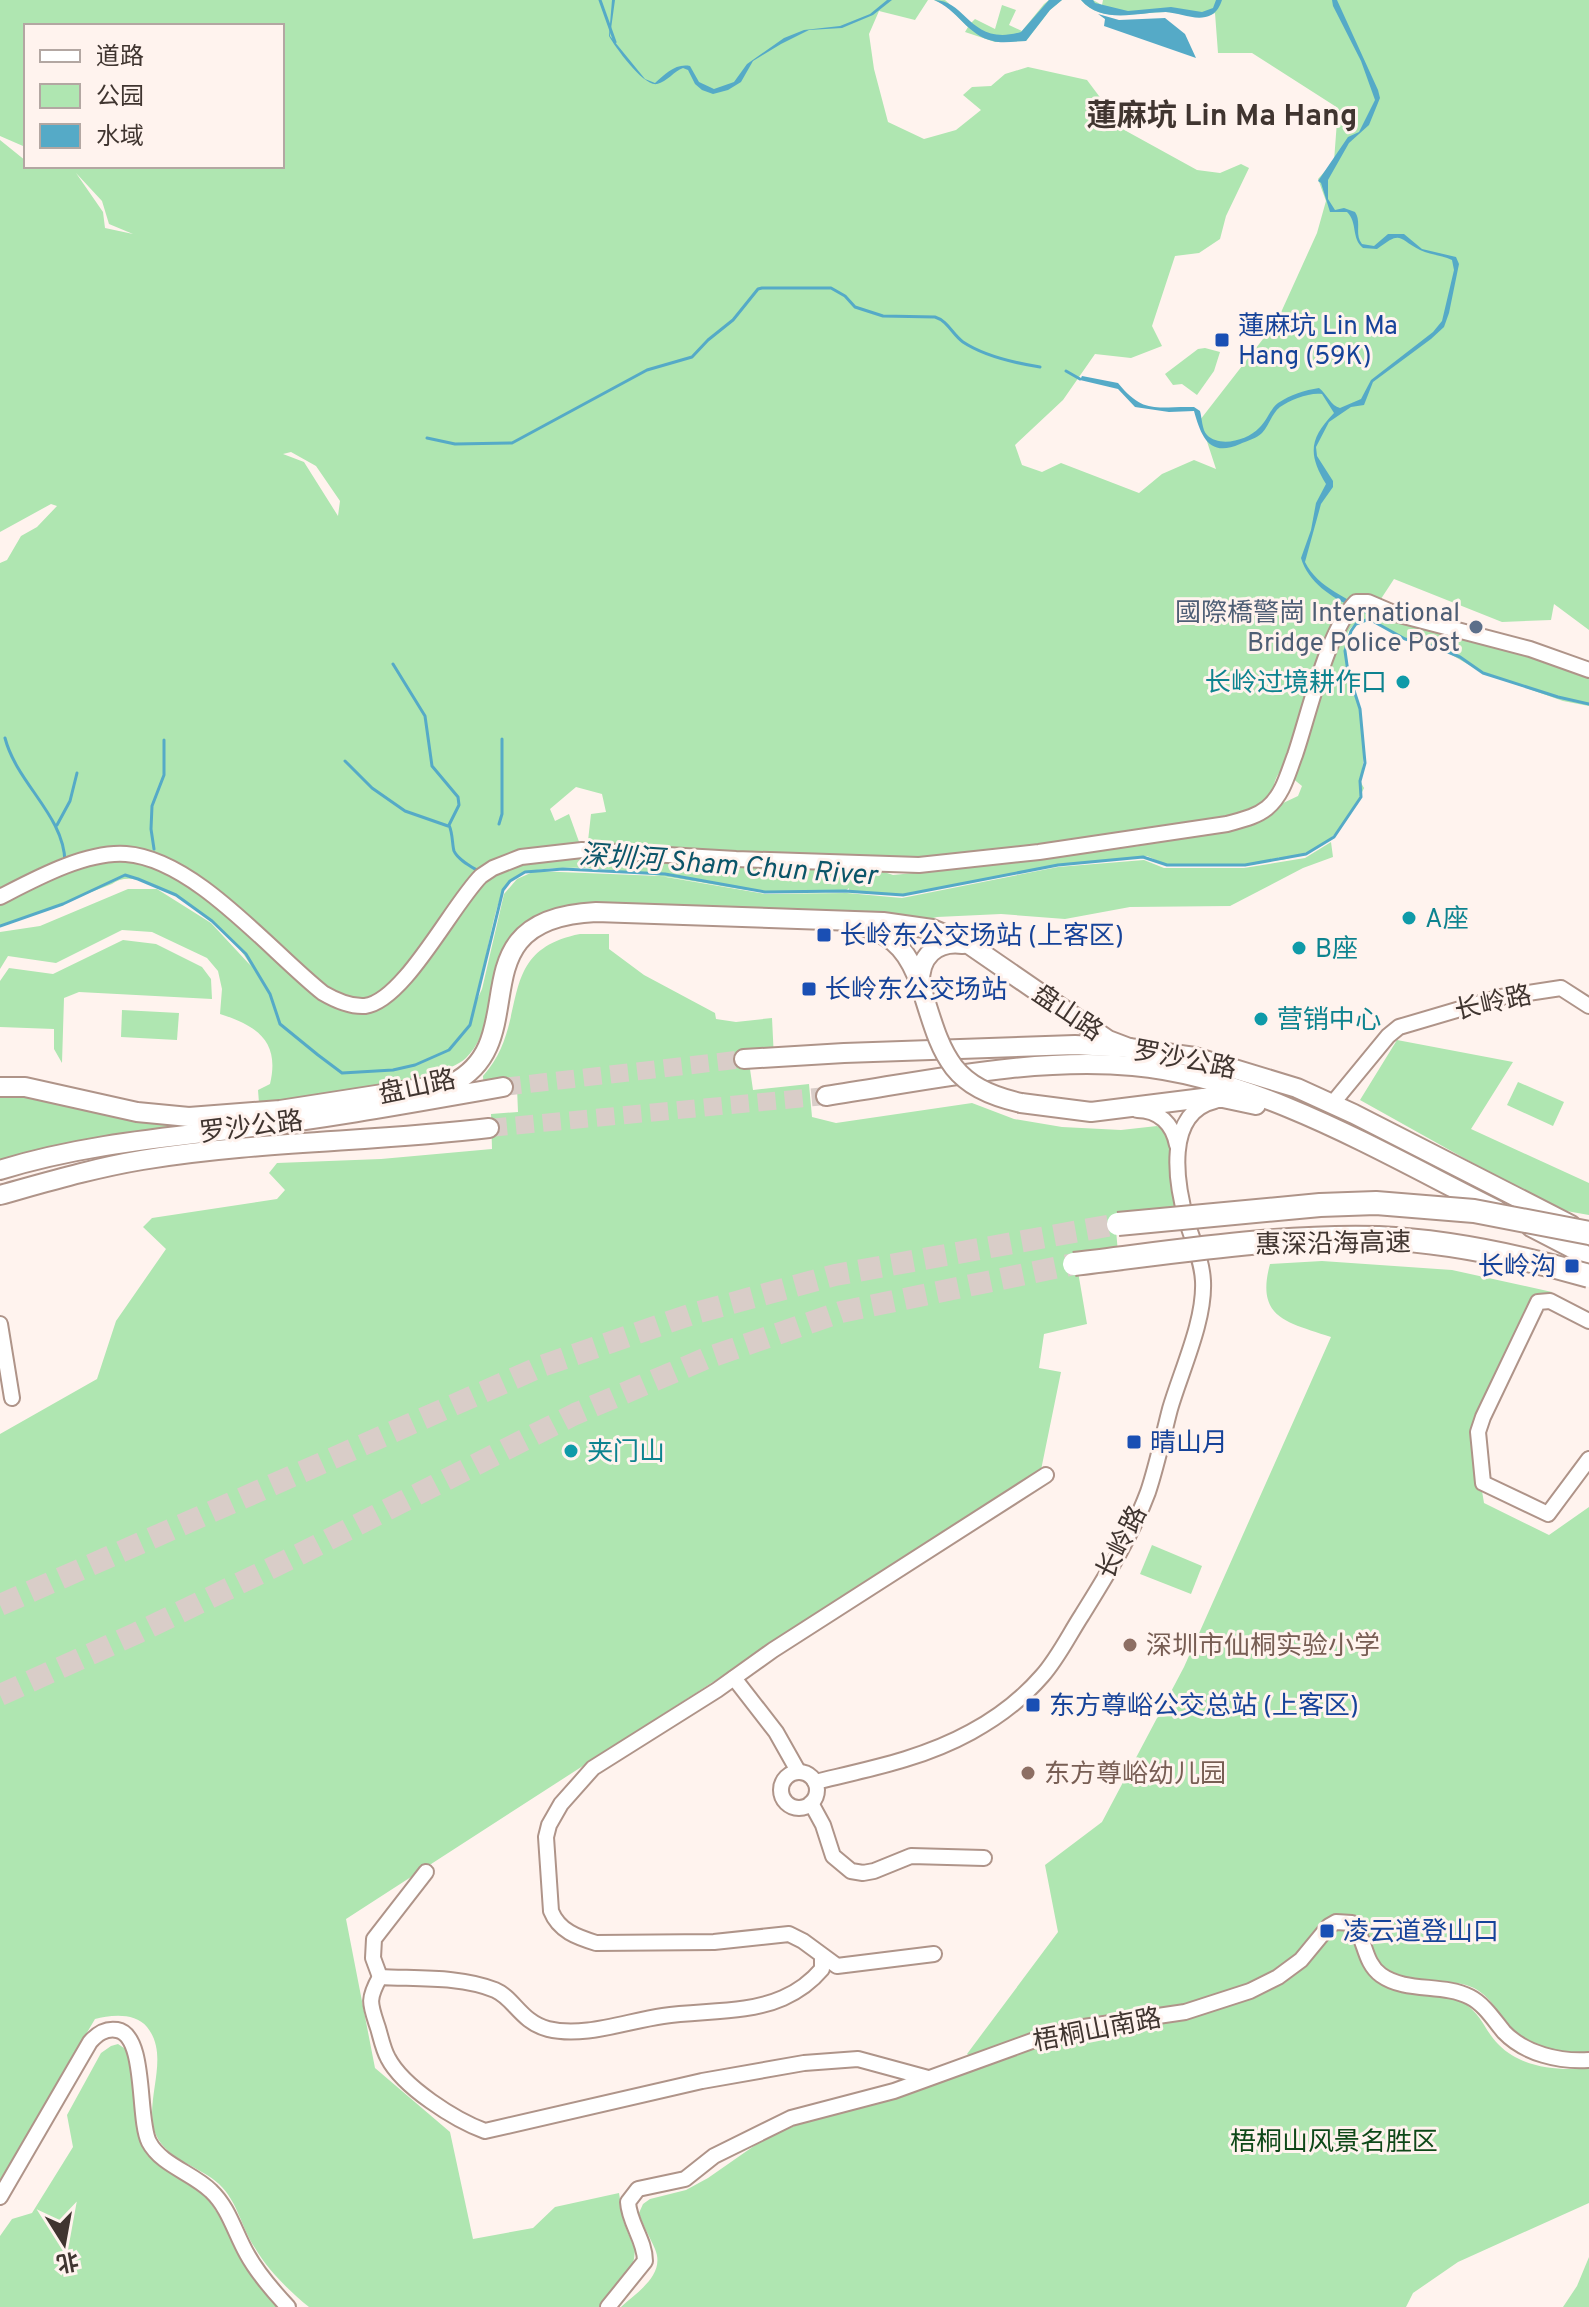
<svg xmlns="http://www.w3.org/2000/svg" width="1589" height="2307" viewBox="0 0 1589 2307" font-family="Overpass,'Noto Sans SC',sans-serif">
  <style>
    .green { fill: #afe6b1; fill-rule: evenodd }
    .water { fill: #55aac7 }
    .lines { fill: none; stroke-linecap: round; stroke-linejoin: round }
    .stream { stroke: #55aac7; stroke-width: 3 }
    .major-tunnel { stroke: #d9cdc8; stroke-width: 18; stroke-dasharray: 18 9; stroke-linecap: butt }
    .highway-tunnel { stroke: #d9cdc8; stroke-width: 22; stroke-dasharray: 22 11; stroke-linecap: butt }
    .minor-casing { stroke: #af9489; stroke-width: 18 }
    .major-casing { stroke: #af9489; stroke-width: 22 }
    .minor { stroke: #fff; stroke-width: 14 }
    .major { stroke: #fff; stroke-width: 18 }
    .major-bridge-casing { stroke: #af9489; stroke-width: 22; stroke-linecap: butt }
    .highway-bridge-casing { stroke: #af9489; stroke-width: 26; stroke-linecap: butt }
    .major-bridge { stroke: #fff; stroke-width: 18 }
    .highway-bridge { stroke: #fff; stroke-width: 22 }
    .transit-dot { fill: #1a4fb4; stroke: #fff3ee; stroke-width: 3 }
    .service-dot { fill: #5c6f8a; stroke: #fff3ee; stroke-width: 3 }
    .culture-dot { fill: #0f9aa8; stroke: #fff3ee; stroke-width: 3 }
    .education-dot { fill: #8d6e63; stroke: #fff3ee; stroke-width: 3 }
    .labels { text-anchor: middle; stroke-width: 6; stroke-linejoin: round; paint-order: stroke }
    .transit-label { font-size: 26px; fill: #164399; stroke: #fff3ee; text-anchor: start }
    .service-label { font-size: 26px; fill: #4e5e75; stroke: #fff3ee; text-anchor: end }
    .culture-label { font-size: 26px; fill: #0d838f; stroke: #fff3ee; text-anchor: start }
    .street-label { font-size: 26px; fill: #403530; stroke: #fff3ee }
    .education-label { font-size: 26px; fill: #785e54; stroke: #fff3ee; text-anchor: start }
    .park-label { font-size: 26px; fill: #0e4818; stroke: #fff3ee }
    .water-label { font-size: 28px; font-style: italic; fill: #0b5569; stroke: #fff3ee }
    .quarter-label { font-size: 30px; font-weight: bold; fill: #403530; stroke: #fff3ee }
  </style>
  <rect width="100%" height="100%" fill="#fff3ee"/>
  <g class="green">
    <path d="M0,0H928L915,20L879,11L869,34L874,69L888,122L924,139L956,130L981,110L963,95L972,87L991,86L1005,74L1028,67L1087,80L1102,100L1108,121L1197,170L1220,173L1241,164L1249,168L1226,216L1220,239L1199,253L1175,256L1152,326L1162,346L1131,358L1095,354L1063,400L1015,445L1022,465L1042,472L1061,463L1139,493L1162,474L1194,460L1216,469L1200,420L1270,330L1268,318L1278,319L1317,233L1326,201L1318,179L1334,161L1338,108L1252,53H1218L1215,13C1199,22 1182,12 1165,12C1138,12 1101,24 1081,0H1093L1102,5L1103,0H1589V630L1554,604L1551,620L1502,622L1394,579L1373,611L1398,622L1455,634L1459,638L1540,660L1589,678V706L1563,701L1483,673L1438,647L1405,639L1369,618C1362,622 1352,624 1348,632C1338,650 1355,687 1359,706C1364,730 1366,757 1360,781L1364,788C1345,830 1327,850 1282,860L1278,857L1279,860L1247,865H1167L1147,856L1058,865L903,895L849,891V888L845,891C812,892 780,894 747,890C703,884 535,847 507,884C493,903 484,976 476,1002L482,989L504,894L517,879L535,871L660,876L765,894L847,893L902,898L1058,867L1144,860L1164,868H1244L1305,858L1331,842L1333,857L1303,868L1230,906L1130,907L1065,919L1001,914L937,917L918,922L847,911L580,904C516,915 503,951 488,1009C484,1028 480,1044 466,1058C438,1084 302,1097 259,1103L258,1090L270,1084C280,1042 258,1026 220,1014L222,989L218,971L207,958L152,932L122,930L56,963L8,956L0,969V932L40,926L128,889H157L211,923L251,966C237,935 144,858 112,884L0,927V563L7,560L21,536L37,527L57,506L51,504L0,532V140L26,161V166H282V26H26V152L23,146L0,136ZM76,173L102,201L109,224L133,234L105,228L103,212ZM291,452L316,466L340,501L338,516L304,462L283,454ZM1279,773H1286L1302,786L1298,796L1281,804C1271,795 1272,784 1279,773ZM576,787L602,794L606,812L591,814L587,850H582L569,814L555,821L550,809ZM1227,824L1139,846L1050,855L1005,864L893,875L881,871L883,865Z"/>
    <path d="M934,0H945L971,23L975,19L995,29L1002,5L1016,10L1009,25L1022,31L1044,4L1049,0H1062L1050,10L1026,41L995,42L965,32L968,27L946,5Z"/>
    <path d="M1205,348L1220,352L1214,371L1197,395L1182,384L1173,385L1165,374L1198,349Z"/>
    <path d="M580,934H609V949L644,975L715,1013L716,1019L736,1022L772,1018L774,1059L749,1062L753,1090L809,1084L812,1117L836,1123L972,1103L1014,1119L1062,1127L1121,1130L1157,1126L1171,1134L1182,1212L1115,1218L1118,1253L1076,1260L1087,1324L1044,1334L1039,1368L1061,1372L1041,1470L346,1919L375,2068L450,2132L473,2239L533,2228L555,2207L619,2193L624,2223L635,2250L634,2259L631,2268L599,2307H309C289,2291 268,2270 255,2248C241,2227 238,2202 219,2184C201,2167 167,2160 156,2135C142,2102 172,2058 147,2027C135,2012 110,2015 95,2019L0,2180V1434L97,1379L116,1321L166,1249L143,1227L152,1218L277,1199L285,1190L269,1173L277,1163L381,1159L492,1149L491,1114L518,1112L517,1088L484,1091L483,1076C532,1022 492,951 580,934Z"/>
    <path d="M123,940L156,944L202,967L211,979L212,999L79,992L64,998L62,1063L54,1049V1029L0,1027V981L9,968L53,974Z"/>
    <path d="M122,1010L179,1013L177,1040L121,1037Z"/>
    <path d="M1397,1040L1513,1062L1471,1129L1589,1183V1215L1555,1209L1360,1100Z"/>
    <path d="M1518,1082L1564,1102L1553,1126L1507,1105Z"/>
    <path d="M0,1094L25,1095L240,1120L0,1165Z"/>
    <path d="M1322,1261L1452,1270L1552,1292L1473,1436L1484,1503L1549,1535L1589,1507V2052C1562,2053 1527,2051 1509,2027C1496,2010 1489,1992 1466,1985C1440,1978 1404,1985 1382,1965C1368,1951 1372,1934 1354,1918L1307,1942L1285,1965L1252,1984L1171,2007L1076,2022L971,2057L967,2054L1058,1932L1045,1865L1102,1822L1184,1667L1331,1337C1288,1322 1255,1319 1270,1264Z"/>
    <path d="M1152,1545L1202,1566L1191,1594L1140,1574Z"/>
    <path d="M1348,1927L1356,1934L1364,1964L1463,2002C1483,2016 1484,2030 1499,2045C1522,2068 1558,2071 1589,2068V2203L1458,2262L1413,2293L1406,2307H621C637,2292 666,2275 655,2249C650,2237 643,2226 639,2213L643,2204L650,2199L686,2190L708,2178L764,2139L804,2122L878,2103L1030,2048L1074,2035L1167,2020L1252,1997L1332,1929Z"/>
    <path d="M118,2044L127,2050L130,2059L137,2131L148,2156L206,2196L279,2307H0V2236L12,2219L32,2213L73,2147L67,2115L101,2053L111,2046Z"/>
    <path d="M1589,2257V2307H1563L1577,2286Z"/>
  </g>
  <g class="water">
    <path d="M612,0H615L610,36L645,79L655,83C665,74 676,63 690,66L699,82L714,89L734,82L747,64L784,38L804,30L840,26L870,14L887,0H892L873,15L842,28L809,30L781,44L753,61L741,82L728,90L713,94L702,90L695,84L688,70L683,68C674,71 667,82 657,84C644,87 615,47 609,36Z"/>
    <path d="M934,0C967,0 970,47 1021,32L1049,0H1062L1050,10L1026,41C1015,41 1003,44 993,41C968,36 957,9 934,0Z"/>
    <path d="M1081,0H1093L1095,3L1128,11L1171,7L1202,12L1213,8L1216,0H1222C1220,6 1217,12 1211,15C1198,22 1180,13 1166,12C1139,12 1102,25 1081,0Z"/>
    <path d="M1332,0H1337L1378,90L1380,98L1369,125L1349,143L1328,180V199L1335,210L1344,208L1355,212C1362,222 1354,234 1362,244L1374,246L1388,234H1404L1422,249L1456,257L1459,264L1449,313L1444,327L1431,339L1373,382L1364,405L1351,407L1329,422L1316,447L1317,456L1333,481V487L1321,504L1305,562C1318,589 1350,597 1371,615C1363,614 1361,610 1353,607C1332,598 1308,582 1301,558L1311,530L1316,503L1326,484C1308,454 1309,439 1334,413L1322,394C1310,392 1290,400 1280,407C1272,413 1269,426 1262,433C1257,438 1247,441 1240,444C1209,458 1201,436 1194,411L1169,412L1135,407L1118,389L1080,380L1082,376L1118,383C1144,415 1156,406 1194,407L1200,411C1202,418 1202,430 1207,435C1220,448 1248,440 1259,428C1267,421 1270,409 1278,403C1290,395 1305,390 1319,388C1327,394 1331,406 1340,408L1361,399L1371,380L1433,332L1442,321L1454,270L1452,260C1442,255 1430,255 1420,250C1397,238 1402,230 1377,249L1363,248C1351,238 1358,223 1347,212H1330L1321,183L1318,181L1348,137L1359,132L1375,100L1361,61L1333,6Z"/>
    <path d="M1098,14L1119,20L1165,18L1185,34L1196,58L1104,26L1105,19Z"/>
  </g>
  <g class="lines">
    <g class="stream">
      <path d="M600,0L615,42"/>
      <path d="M1066,371L1080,379"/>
      <path d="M427,438L455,444L512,443L647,370L692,357L708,340L733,320L758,289L762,288H831L845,296L855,307L883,316L935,317C948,321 952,334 963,342C984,356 1015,363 1040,367"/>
      <path d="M393,664L425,716L432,766L458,797L459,805L449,825C453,834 452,844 454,851C458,860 472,867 480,872"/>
      <path d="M5,738C17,784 64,815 65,862"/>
      <path d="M345,761L372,788L405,811L448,826"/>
      <path d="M499,824L502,814V739"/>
      <path d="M57,825L70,801L77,773"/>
      <path d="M154,849L151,829L152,806L164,775V740"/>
      <path d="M0,926L63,904L125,875L138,879L176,895L212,921L246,954L270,994L280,1024L318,1055L342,1073L393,1070L415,1065L449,1050L470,1025L503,890L510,881L525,872L563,869L665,874L765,892L845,891L903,895L1058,865L1143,857L1167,865H1245L1306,854L1334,837L1361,797L1360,781L1365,763L1360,709L1348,672L1345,651L1351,631L1356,624L1369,619L1405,639L1436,647L1460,657L1483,673L1558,697L1589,704"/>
    </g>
    <g class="major-tunnel">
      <path d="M503,1087L744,1059"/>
      <path d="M489,1128L826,1096"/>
    </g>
    <g class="highway-tunnel">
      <path d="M0,1605L542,1366L692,1314L835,1275L1118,1224"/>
      <path d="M0,1695L137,1633L300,1554L575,1414L707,1358L841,1312L1074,1264"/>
    </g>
    <defs>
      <g id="minor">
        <path d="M0,897C35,879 86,851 126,854C195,859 270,951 323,993C335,1000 350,1007 365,1006C404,1001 452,905 481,876L493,868L521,857L582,850L736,859L919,865L1039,852L1227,824C1241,820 1256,817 1267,808C1283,795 1288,773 1295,755C1309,714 1327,631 1356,602H1368L1396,614L1530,649L1589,670"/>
        <path d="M1332,1104L1388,1036L1399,1027L1501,997L1561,988L1589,1006"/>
        <path d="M1137,1110C1159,1110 1173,1124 1177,1145"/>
        <path d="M1589,1321L1550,1301L1538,1302L1483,1417L1478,1432L1483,1483L1548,1514L1589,1459"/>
        <path d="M0,1324L12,1398"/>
        <path d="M734,1678L776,1732L798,1771"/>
        <circle cx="799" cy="1790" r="18"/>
        <path d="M815,1782C869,1769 922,1759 971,1732C997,1718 1022,1699 1042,1676C1058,1658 1069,1635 1082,1615C1106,1576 1132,1535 1148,1492C1157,1465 1163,1436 1170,1409C1181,1371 1205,1321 1203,1281C1202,1260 1193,1242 1187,1222C1176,1184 1164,1113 1215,1101"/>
        <path d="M811,1803L823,1825L833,1856L851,1871L863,1873L874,1871L911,1856L984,1858"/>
        <path d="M934,1954L837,1966L803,1941L789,1934L714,1942L596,1943C577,1937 559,1931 551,1911L546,1837L549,1825L561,1804L593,1768L717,1690L773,1650L1046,1475"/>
        <path d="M822,1957V1969C811,1982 799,1991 783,1998C747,2014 702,2010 663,2016C627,2021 584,2038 548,2029C521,2022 514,1998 495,1990C460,1976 417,1979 380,1977C367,2000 370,2004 378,2028C381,2038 383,2049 388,2058C403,2087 455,2120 485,2131L702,2081L804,2063L858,2059L928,2078"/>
        <path d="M380,1977L373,1958L374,1939L426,1872"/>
        <path d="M0,2197L90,2042C97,2034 105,2028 117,2030C147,2035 137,2118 149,2142C161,2165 193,2173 211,2191C229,2208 235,2233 247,2254C258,2274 273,2291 288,2307"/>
        <path d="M608,2307L645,2261C645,2240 629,2223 628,2202L638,2189L685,2179L714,2156L791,2118L894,2091L1043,2037L1077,2028L1185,2012L1250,1991L1278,1977L1301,1960L1329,1926L1336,1922L1352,1923C1366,1938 1363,1962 1381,1975C1406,1993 1443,1983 1470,1997C1484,2004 1494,2020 1504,2032C1525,2054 1560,2062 1589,2060"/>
      </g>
      <g id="major">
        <path d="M863,926C896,936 910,955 921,987"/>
        <path d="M920,984C919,957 936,940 963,944"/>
        <path d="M744,1059L844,1053L1075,1045L1129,1048L1195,1057L1297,1088L1354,1114L1571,1225"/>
        <path d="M0,1087H25L137,1112L189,1117L280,1110L453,1083C538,1039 451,919 596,912L883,922L932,929L970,945L1108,1040L1129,1048"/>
        <path d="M826,1096C926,1081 1031,1057 1133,1066C1258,1077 1386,1155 1497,1210"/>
        <path d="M1021,1103L1091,1112L1203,1098H1223L1256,1105"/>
        <path d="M0,1170C80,1145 162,1138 245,1128C331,1118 417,1102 503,1087"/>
        <path d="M0,1195C47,1182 94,1168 142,1160C257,1141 374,1142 489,1128"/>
        <path d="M1531,1227L1589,1257"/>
      </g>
    </defs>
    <use href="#minor" class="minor-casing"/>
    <use href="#major" class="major-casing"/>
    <use href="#minor" class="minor"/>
    <use href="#major" class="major"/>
    <defs>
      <path id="major-bridge" d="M921,987C942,1053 947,1086 1021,1103"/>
      <g id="highway-bridge">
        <path d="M1118,1224L1320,1205L1376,1203L1474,1211L1589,1233"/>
        <path d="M1074,1264C1175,1252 1277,1235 1379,1238C1449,1241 1522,1257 1589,1276"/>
      </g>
    </defs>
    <use href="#major-bridge" class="major-bridge-casing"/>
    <use href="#highway-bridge" class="highway-bridge-casing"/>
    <use href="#major-bridge" class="major-bridge"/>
    <use href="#highway-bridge" class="highway-bridge"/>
  </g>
  <g class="transit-dot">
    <rect x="1214" y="332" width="16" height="16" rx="4"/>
    <rect x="816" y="927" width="16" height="16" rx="4"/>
    <rect x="801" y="981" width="16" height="16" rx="4"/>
    <rect x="1564" y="1258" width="16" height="16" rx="4"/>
    <rect x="1126" y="1434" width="16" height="16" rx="4"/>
    <rect x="1025" y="1697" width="16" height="16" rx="4"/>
    <rect x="1319" y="1923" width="16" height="16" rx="4"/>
  </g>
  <circle class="service-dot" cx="1476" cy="627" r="8"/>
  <g class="culture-dot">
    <circle cx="1403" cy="682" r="8"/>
    <circle cx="1409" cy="918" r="8"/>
    <circle cx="1299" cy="948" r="8"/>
    <circle cx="1261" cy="1019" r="8"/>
    <circle cx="571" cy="1451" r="8"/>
  </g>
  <g class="education-dot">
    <circle cx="1130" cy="1645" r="8"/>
    <circle cx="1028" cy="1773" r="8"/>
  </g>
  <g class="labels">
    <g class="transit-label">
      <text x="1238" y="334">蓮麻坑 Lin Ma<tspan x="1238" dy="30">Hang (59K)</tspan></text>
      <text x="840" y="944">长岭东公交场站 (上客区)</text>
      <text x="825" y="998">长岭东公交场站</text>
      <text x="1556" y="1275" text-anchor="end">长岭沟</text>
      <text x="1150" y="1451">晴山月</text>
      <text x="1049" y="1714">东方尊峪公交总站 (上客区)</text>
      <text x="1343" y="1940">凌云道登山口</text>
    </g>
    <g class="service-label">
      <text x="1460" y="621">國際橋警崗 International<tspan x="1460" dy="30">Bridge Police Post</tspan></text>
    </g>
    <g class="culture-label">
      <text x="1387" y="691" text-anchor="end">长岭过境耕作口</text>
      <text x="1425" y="927">A座</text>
      <text x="1315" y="957">B座</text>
      <text x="1277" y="1028">营销中心</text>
      <text x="587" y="1460">夹门山</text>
    </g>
    <g class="street-label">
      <text transform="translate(1493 1002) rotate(-12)" y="9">长岭路</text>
      <text transform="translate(1068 1012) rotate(34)" y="9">盘山路</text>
      <text transform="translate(1185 1059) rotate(11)" y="9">罗沙公路</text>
      <text transform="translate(417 1086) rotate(-12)" y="9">盘山路</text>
      <text transform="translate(251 1126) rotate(-7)" y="9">罗沙公路</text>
      <text transform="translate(1333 1243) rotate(-1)" y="9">惠深沿海高速</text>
      <text transform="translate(1121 1542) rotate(-63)" y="9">长岭路</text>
      <text transform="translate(1097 2029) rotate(-11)" y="9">梧桐山南路</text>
    </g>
    <g class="education-label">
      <text x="1146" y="1654">深圳市仙桐实验小学</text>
      <text x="1044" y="1782">东方尊峪幼儿园</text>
    </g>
    <g class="park-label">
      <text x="1334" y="2150">梧桐山风景名胜区</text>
    </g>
    <g class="water-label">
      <text transform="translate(728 864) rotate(4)" y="10">深圳河 Sham Chun River</text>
    </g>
    <g class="quarter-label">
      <text x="1222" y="125">蓮麻坑 Lin Ma Hang</text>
    </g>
  </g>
  <rect x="24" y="24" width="260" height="144" fill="#fff3ee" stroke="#b3a7a2" stroke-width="2"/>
  <rect x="40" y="50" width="40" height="12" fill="#ffffff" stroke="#b3a7a2" stroke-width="2"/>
  <text x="96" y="64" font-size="24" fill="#403530">道路</text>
  <rect x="40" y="84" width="40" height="24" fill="#afe6b1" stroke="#b3a7a2" stroke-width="2"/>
  <text x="96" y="104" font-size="24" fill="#403530">公园</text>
  <rect x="40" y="124" width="40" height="24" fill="#55aac7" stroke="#b3a7a2" stroke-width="2"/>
  <text x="96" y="144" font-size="24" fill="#403530">水域</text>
  <g transform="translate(64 2243) rotate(169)" stroke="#fff3ee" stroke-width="6" paint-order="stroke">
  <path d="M0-6L14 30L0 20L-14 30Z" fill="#403530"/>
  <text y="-12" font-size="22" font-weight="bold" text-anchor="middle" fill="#403530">北</text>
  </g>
</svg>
